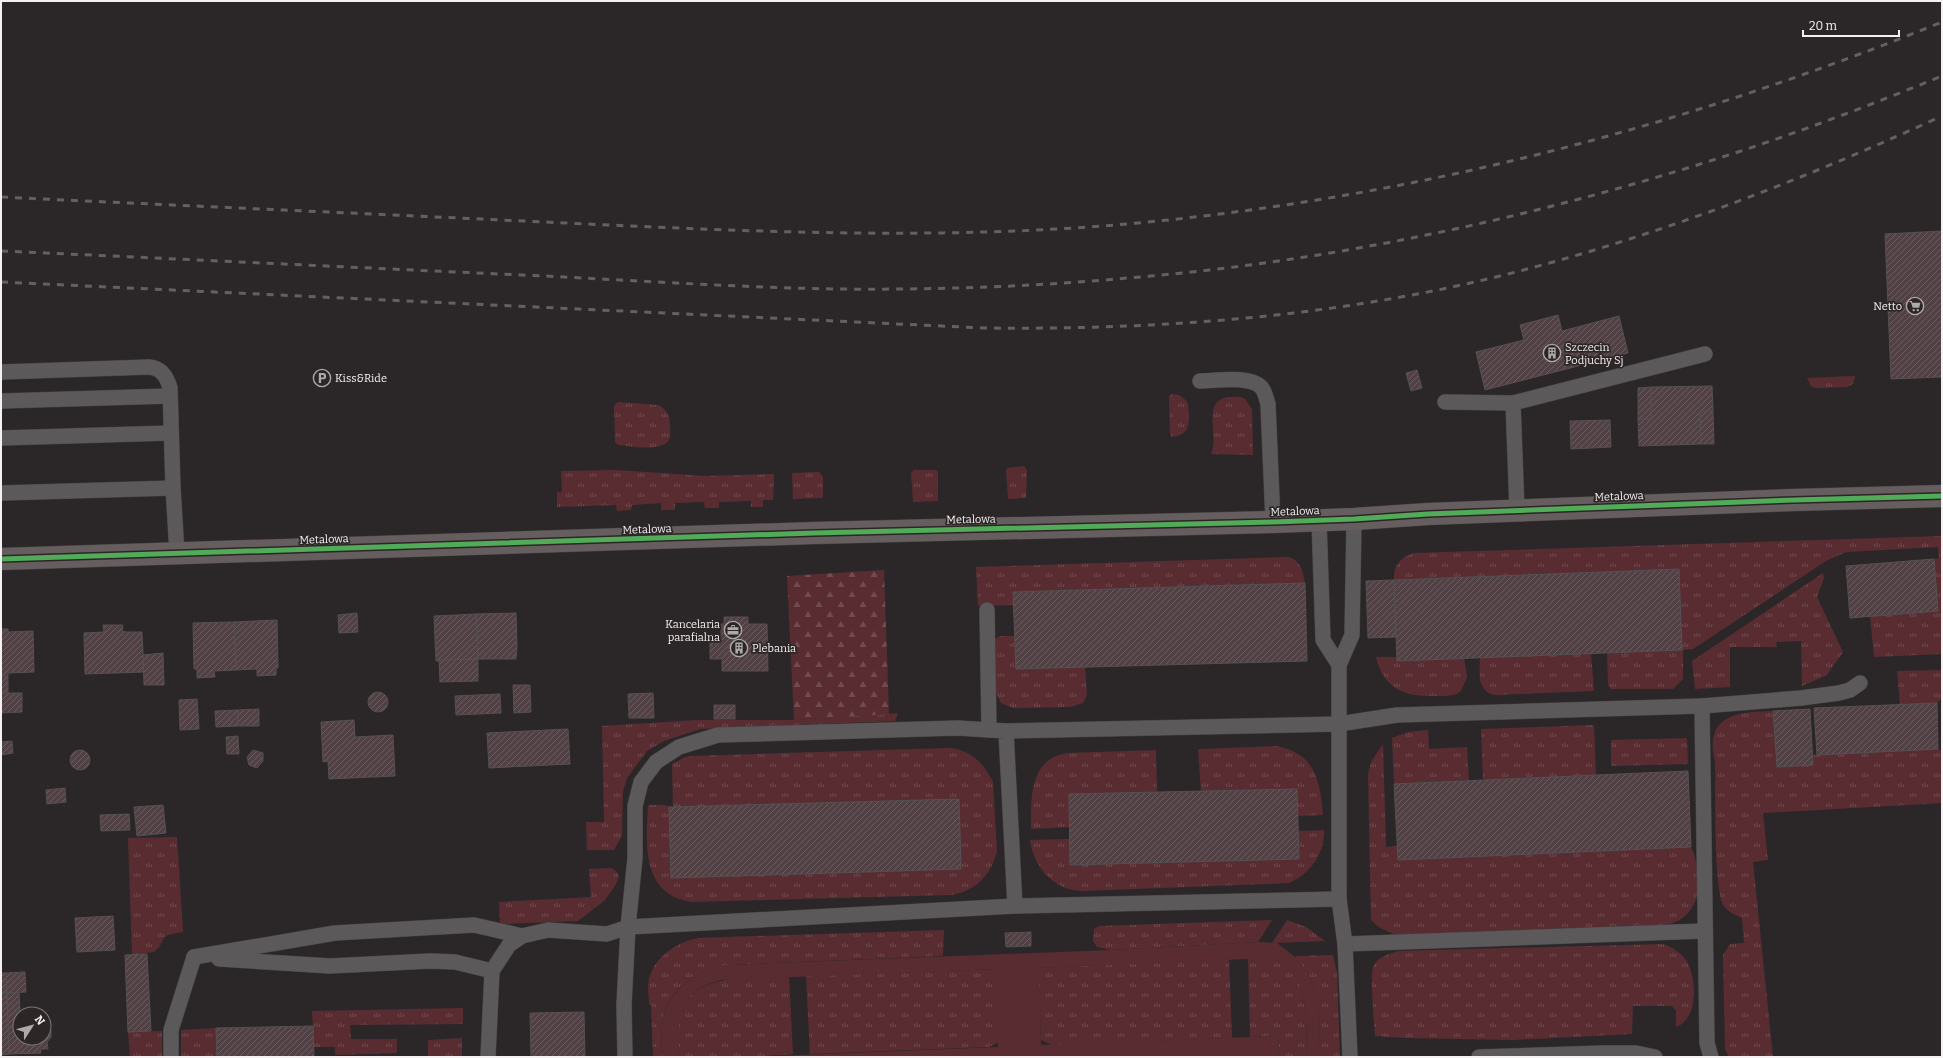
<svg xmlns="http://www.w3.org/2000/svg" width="1943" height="1058" viewBox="0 0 1943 1058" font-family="Bitter,serif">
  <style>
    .grass { fill: url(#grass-tufts) }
    .forest { fill: url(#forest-firs) }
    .garden { fill: #592c32 }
    .building { fill: url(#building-hatch); stroke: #545152 }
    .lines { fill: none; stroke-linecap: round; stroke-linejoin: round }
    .lane-casing { stroke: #444242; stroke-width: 16 }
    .primary-casing { stroke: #444242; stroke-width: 23 }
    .lane { stroke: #5b5959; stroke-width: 15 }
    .primary { stroke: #655d5e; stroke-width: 22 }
    .rail { stroke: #626161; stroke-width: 3; stroke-dasharray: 7 7; stroke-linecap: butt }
    .cycleway-casing { stroke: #2c2627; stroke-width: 8 }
    .cycleway { stroke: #51ab58; stroke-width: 5 }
    .labels { text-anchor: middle; stroke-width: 3.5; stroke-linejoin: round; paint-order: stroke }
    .poi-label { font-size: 11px; fill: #f5f1f2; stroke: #2c2627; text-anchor: start }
    .street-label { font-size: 11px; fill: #f5f1f2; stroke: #2c2627 }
  </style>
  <defs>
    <pattern id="grass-tufts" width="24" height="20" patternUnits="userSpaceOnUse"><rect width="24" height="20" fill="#592c32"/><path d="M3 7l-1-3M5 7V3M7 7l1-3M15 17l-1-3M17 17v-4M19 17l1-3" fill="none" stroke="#714b50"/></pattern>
    <pattern id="forest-firs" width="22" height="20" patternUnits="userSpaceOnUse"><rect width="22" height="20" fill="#592c32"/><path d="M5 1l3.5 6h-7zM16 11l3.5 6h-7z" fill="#714b50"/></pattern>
    <pattern id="building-hatch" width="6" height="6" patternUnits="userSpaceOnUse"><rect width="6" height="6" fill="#514144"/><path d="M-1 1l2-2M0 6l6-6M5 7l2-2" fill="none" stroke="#6b5d5f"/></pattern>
  </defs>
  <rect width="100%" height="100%" fill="#2b2728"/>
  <g class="grass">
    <path d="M1855,376L1853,384L1847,387L1815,388L1811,386L1807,378Z"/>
    <path d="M1172,394L1179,395L1187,401C1189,406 1188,410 1189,414C1189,428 1187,435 1172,437L1170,434L1169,397Z"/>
    <path d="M1227,397H1241L1245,399L1252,409L1253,455L1211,454C1220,436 1201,403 1227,397Z"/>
    <path d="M618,402L659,405C667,410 670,416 670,425C670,429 671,434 670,438C665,453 630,446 618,445L615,442L614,406Z"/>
    <path d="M1024,466L1027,470L1026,498L1008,499L1006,470L1008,468Z"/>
    <path d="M616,470L705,476L774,474L773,500H763V507H751V501L719,502V508H705L704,502L675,503V510H661V503L632,505L631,510L617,511L616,505L557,507V492H562L561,471Z"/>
    <path d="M914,470H936L938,472V501L913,502L911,473Z"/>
    <path d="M819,472L823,477V498L793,499L792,473Z"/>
    <path d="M1942,536V654L1874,657L1870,616L1934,559L1939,558L1938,547L1846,552L1826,561L1693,649L1683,650V679L1673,689H1611L1608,685L1607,652L1682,650L1679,569L1394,580C1393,566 1400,557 1414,553Z"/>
    <path d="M1288,557C1301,560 1303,572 1305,583L1014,592V605L978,606L976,567Z"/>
    <path d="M1823,573L1824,578L1817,597L1843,652L1827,675L1802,686L1801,641L1776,642L1777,647H1730V687L1695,689L1692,661Z"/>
    <path d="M1001,636H1015L1016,669L1085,667L1087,695L1083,703L1070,707L1013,708L1001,703L995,691L993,642L996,638Z"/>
    <path d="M1591,653L1594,691L1494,695C1476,690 1480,672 1480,657Z"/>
    <path d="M1376,657H1397V661L1464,658L1467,677L1461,691C1454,696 1446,696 1437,696C1407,697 1383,690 1376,657Z"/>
    <path d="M1942,670V698L1937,703L1900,705L1897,671Z"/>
    <path d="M1773,711L1777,767L1813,765L1812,755L1938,749L1942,751V803L1763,813L1768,860L1753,862L1773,1057H1729L1725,1049L1723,955L1730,944L1744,943L1742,918C1736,915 1728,912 1724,906C1713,889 1716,788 1715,762C1704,715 1736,712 1773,711Z"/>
    <path d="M898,713L895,721L700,729L664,741L647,751L627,778L623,792L622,836L614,850H587L586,822H604L602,726L697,720H794Z"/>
    <path d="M1594,725L1596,775L1483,780L1481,729Z"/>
    <path d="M1428,730L1429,749L1467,747L1469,780L1394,784L1392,738L1408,732Z"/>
    <path d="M1687,738L1688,764L1611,766V740Z"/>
    <path d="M1383,744L1386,847L1397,846L1398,860L1691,847C1704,877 1703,920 1663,925L1396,935L1380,928L1371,920L1368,774L1371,762Z"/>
    <path d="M1276,746C1315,753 1320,780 1323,815L1298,816L1297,789L1201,791L1198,749Z"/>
    <path d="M949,748C969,749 984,763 993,782L997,851C991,875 976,891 951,895L691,902C641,894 646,844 648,805H663L673,807L672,764L685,757L693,756Z"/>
    <path d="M1156,750L1157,792L1069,794V827L1031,829C1031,799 1029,759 1067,753Z"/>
    <path d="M1324,830C1325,853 1310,874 1289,883L1082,891C1053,890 1034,867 1030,840L1070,839V865L1299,859V831Z"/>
    <path d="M177,837L183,932L168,935L163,939L160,946L154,952L132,955L128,838Z"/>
    <path d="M611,868L616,871L619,876L615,886L604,901L578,921L500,924L499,902L591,897L589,869Z"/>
    <path d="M1272,920L1258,942L1111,950L1097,947L1093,941L1094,929L1099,926Z"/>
    <path d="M1287,920L1306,927L1325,941L1272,943Z"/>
    <path d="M944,930L943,955L941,956L726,965C694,971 665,992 662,1026C660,1036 662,1047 663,1057H653L651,1005L649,1004C649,996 647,987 649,979C655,956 676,943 698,938Z"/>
    <path d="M1663,944C1672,947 1680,952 1686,960C1697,977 1699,1019 1676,1027V1011L1672,1006H1633L1632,1034L1513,1040L1405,1038L1375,1036C1374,1023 1370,976 1373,967C1377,957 1389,954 1398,951Z"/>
    <path d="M1333,955L1337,973L1340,1057H1319L1318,1001L1309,974L1296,958V956Z"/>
    <path d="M1248,958C1256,958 1266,956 1273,958C1311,969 1306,1027 1307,1057H1279L1278,1036L1250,1037Z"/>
    <path d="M1229,959L1232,1038L1052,1045L1041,1040L1038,968Z"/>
    <path d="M998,969L999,1042L989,1047L810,1054L806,976Z"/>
    <path d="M789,977L793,1054L750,1057H679C679,1047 677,1036 678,1026C684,969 748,979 789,977Z"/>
    <path d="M463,1008V1024L350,1025L351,1039H397V1053L335,1055V1047H314L312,1011Z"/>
    <path d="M216,1028L217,1057H181V1030Z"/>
    <path d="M162,1031V1057H130L128,1032Z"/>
    <path d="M462,1038V1057H428V1040Z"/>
  </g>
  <path class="forest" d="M884,570L889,714L794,720L787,576Z"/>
  <path class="garden" d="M1258,942L1277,943L1299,960L1309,974L1318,1001L1319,1057H1307C1306,1023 1311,970 1271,958L1039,968L1041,1045L1278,1036L1279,1057H750L998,1047L997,969L721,980C677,992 678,1017 679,1057H663C662,1047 660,1036 662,1026C666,992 694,971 725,965L1111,950Z"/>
  <g class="building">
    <path d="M1942,231V377L1891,379L1885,234Z"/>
    <path d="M1558,315L1562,331L1619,316L1628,353L1485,390L1476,352L1524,340L1520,325Z"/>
    <path d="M1417,370L1422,388L1411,391L1406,373Z"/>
    <path d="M1712,386L1713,411H1700L1701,444L1639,446L1638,419H1651V387Z"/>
    <path d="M1651,387V419H1638V388Z"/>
    <path d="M1700,411H1713L1714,444H1701Z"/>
    <path d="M1610,420L1611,447L1571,449L1570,421Z"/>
    <path d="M1934,559L1938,611L1850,618L1846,566Z"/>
    <path d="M1679,569L1682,650L1397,661L1394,580Z"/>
    <path d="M1394,580L1396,637L1368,638L1366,581Z"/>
    <path d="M1305,583L1307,661L1016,669L1013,592Z"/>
    <path d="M357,613L358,632L339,633L338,615Z"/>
    <path d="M516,613L517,646L516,659H478L476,614Z"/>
    <path d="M476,614L478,659L436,661L434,616Z"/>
    <path d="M724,617H748V624H767L768,671H722V659H710V637H721V624H724Z"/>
    <path d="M277,620L278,668H276V675L257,676V669L236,670L234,622Z"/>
    <path d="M234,622L236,670L214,671L215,677L197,678V669H194L193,623Z"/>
    <path d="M103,625H123L122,631L126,632H142L144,672L85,674L84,633L104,632Z"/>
    <path d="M1,629H8V632L33,631L34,672L8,673V693H1Z"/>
    <path d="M163,653L164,685H144L143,655Z"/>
    <path d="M478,659V681L440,682L439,660Z"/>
    <path d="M513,685H530L531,712L514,713Z"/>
    <circle cx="378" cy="702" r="10"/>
    <path d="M1,693H22V712L1,713Z"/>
    <path d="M653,693L654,718H629L628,694Z"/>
    <path d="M500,694L501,713L456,715L455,696Z"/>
    <path d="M197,699L199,729L180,730L179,700Z"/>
    <path d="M1937,703L1938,749L1817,755L1814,708Z"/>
    <rect x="714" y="705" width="21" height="14"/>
    <path d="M259,709V726H238V710Z"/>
    <path d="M1810,709L1813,765L1777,767L1773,711Z"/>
    <path d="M238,710V726L216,727L215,711Z"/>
    <path d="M354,720L355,737L393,735L395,776L329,779L328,761L323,762L321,722Z"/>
    <path d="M568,729L570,764L489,768L487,733Z"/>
    <path d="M238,736L239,754H227L226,737Z"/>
    <path d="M12,741L13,753L1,755V742Z"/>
    <path d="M253,750L263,753V761L257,768L249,765L247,757Z"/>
    <circle cx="80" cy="760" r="10"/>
    <path d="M1688,771L1691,847L1398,860L1394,784Z"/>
    <path d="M65,788L66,802L47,804L46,790Z"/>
    <path d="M1297,789L1299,859L1070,865L1069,794Z"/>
    <path d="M959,799L961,869L671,878L669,807Z"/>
    <path d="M163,805L166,833L137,836L134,807Z"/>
    <path d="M129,814L130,830L101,831L100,815Z"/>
    <path d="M113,916L115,950L77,952L75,918Z"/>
    <path d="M1031,932V946L1006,947L1005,933Z"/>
    <path d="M147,954L151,1031L128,1032L125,955Z"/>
    <path d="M25,972L26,992L7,993L6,973Z"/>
    <path d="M1,973H6L7,993H1Z"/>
    <path d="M19,992L20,1011H39V1014H20V1038H44V1019H46L47,1025L51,1030V1037L47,1042L48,1049H40L41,1053L9,1054L7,993Z"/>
    <path d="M1,993H7L9,1054L1,1055Z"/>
    <path d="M584,1012L585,1057H531L530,1013Z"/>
    <path d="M313,1026L314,1057H217L216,1028Z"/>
  </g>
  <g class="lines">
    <defs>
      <g id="lane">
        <path d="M1,372L149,367C162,368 167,377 170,388L173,488L177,553"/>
        <path d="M1200,381C1216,381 1249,375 1261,387C1265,391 1266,398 1268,404L1273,522"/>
        <path d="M1,401L170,396"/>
        <path d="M1445,402L1513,403"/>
        <path d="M1,438L171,433"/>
        <path d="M1,493L173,488"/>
        <path d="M1517,510L1513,403L1705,354"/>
        <path d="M1319,520L1323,640L1339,665"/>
        <path d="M987,610L989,730"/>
        <path d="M1702,706L1801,698L1839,693L1850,690L1860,683"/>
        <path d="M1006,731L1339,724L1397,715L1702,706L1707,1043L1711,1057"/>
        <path d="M1339,899V665L1352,635L1354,519"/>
        <path d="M1345,944L1704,931"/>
        <path d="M194,957L335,933L474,925L522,936"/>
        <path d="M219,959L330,966L430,961L455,962L492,971"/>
        <path d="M171,1057V1030L194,957"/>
        <path d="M488,1057L492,971L509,945L522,936L548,930L607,934L628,927L635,858V806L641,782L656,762L679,747L718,735L958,728L1006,731L1015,906"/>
        <path d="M625,1057L624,1005L628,927L1015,906L1339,899L1345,944L1350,1057"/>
        <path d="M1479,1057L1602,1053H1636L1655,1057"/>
      </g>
      <path id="primary" d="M1,559L814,533L1273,522L1354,519L1428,514L1794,500L1942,496"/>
    </defs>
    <use href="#lane" class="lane-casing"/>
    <use href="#primary" class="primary-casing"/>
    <use href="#lane" class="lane"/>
    <use href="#primary" class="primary"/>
    <g class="rail">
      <path d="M1,197C189,206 377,214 565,223C760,232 954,241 1148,222C1424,195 1685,126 1942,22"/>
      <path d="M1,251C182,259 364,268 545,276C640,281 736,287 832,289C931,290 1030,287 1128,278C1339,261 1547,215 1747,149C1813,127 1878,102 1942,76"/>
      <path d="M1,282L984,328C1160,330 1337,317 1508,274C1658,236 1802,180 1942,116"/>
    </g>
    <defs>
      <path id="cycleway" d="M1,559L814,533L1273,522L1354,519L1428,514L1794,500L1942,496"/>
    </defs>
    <use href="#cycleway" class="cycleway-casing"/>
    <use href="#cycleway" class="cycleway"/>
  </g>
  <defs>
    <symbol id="supermarket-ring" viewBox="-11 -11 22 22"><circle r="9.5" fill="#2c2627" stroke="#aeaaab" stroke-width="1.5"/><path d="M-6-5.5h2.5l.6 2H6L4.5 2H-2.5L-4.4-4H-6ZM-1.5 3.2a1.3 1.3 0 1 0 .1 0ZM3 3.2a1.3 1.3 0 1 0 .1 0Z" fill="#aeaaab"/></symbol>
    <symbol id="building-ring" viewBox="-11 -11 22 22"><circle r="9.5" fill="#2c2627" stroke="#aeaaab" stroke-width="1.5"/><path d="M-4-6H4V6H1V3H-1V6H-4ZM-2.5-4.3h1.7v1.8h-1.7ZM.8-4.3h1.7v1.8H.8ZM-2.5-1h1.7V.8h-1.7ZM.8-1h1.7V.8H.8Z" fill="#aeaaab"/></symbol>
    <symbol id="parking-ring" viewBox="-11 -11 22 22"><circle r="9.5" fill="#2c2627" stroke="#aeaaab" stroke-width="1.5"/><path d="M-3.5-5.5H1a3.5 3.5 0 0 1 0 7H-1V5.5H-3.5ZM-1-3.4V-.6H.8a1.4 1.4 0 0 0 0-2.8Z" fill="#aeaaab"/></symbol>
    <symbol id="office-ring" viewBox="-11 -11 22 22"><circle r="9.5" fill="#2c2627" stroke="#aeaaab" stroke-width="1.5"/><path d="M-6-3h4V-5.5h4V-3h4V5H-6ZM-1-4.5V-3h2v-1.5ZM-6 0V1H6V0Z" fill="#aeaaab"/></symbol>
  </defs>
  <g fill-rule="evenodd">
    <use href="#supermarket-ring" x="1905" y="296" width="20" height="20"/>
    <use href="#building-ring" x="1542" y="343" width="20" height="20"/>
    <use href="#parking-ring" x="312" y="368" width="20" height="20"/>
    <use href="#office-ring" x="723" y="620" width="20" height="20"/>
    <use href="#building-ring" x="729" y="638" width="20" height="20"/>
  </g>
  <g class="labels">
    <g class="poi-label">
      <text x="1902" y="310" text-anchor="end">Netto</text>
      <text x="1565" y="351">Szczecin<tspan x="1565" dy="13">Podjuchy Sj</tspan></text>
      <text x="335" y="382">Kiss&amp;Ride</text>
      <text x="720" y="628" text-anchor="end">Kancelaria<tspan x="720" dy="13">parafialna</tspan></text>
      <text x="752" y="652">Plebania</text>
    </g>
    <g class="street-label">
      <text transform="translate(1619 496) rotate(-2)" y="4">Metalowa</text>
      <text transform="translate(1295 511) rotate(-2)" y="4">Metalowa</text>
      <text transform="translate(971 519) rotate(-1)" y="4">Metalowa</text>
      <text transform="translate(647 529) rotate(-2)" y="4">Metalowa</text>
      <text transform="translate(324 539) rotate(-2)" y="4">Metalowa</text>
    </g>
  </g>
  <rect width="1943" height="1058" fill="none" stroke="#f5f1f2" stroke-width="4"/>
  <g transform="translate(32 1026) rotate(54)"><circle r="19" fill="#2c2627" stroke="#7c7778"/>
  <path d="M0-3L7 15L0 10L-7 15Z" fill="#aeaaab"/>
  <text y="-6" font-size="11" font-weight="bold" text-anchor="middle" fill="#f5f1f2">N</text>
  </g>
  <path d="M1803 30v6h96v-6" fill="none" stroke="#f5f1f2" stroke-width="2"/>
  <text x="1809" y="30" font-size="12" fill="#f5f1f2" stroke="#2c2627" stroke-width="3" paint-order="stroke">20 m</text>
</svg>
